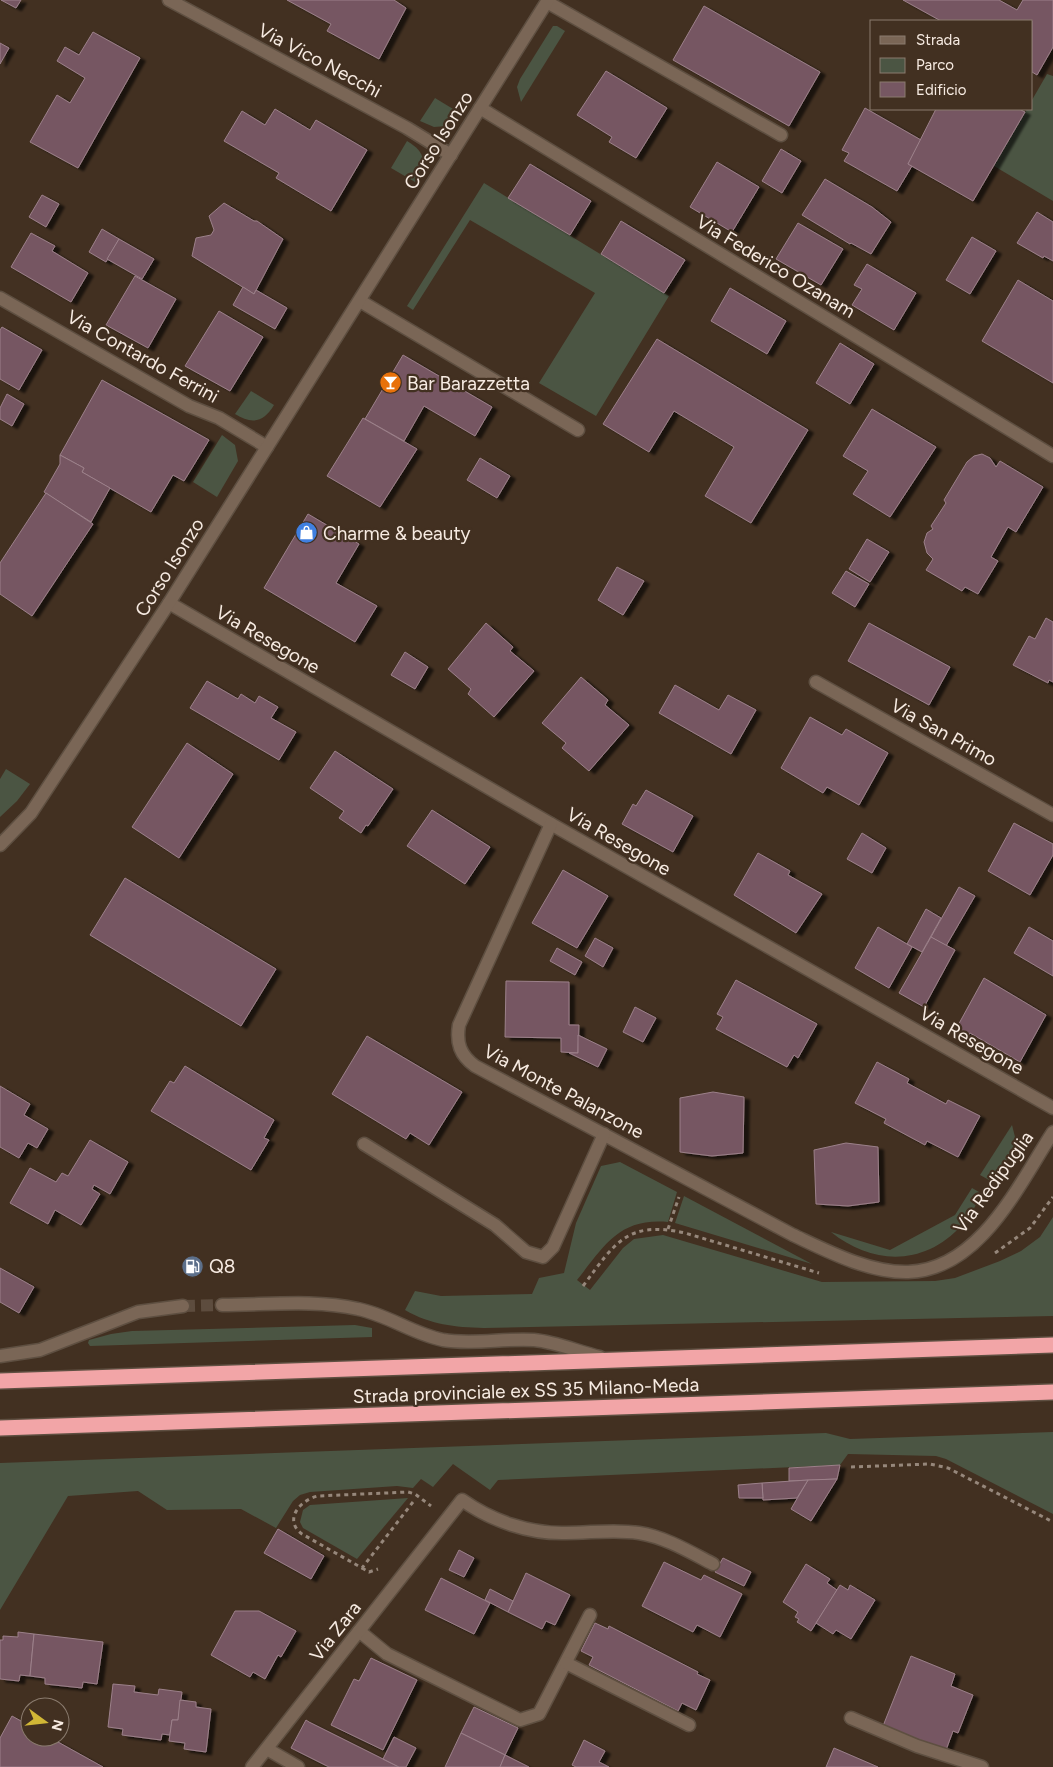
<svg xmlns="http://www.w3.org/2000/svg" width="1053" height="1767" viewBox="0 0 1053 1767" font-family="Figtree,sans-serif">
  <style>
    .green { fill: #4b5543 }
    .building { fill: #765762; stroke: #9c808a; filter: url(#shadow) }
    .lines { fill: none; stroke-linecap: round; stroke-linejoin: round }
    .minor-tunnel { stroke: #5d4c3e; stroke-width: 12; stroke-dasharray: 12 6; stroke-linecap: butt }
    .minor-casing { stroke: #5e4f41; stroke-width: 15 }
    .highway-casing { stroke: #5e4f41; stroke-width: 18 }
    .path { stroke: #96877b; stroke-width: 3; stroke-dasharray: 4 4; stroke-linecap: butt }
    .minor { stroke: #7a6656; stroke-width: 12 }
    .highway { stroke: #f2a5a7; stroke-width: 15 }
    .labels { text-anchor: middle; stroke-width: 4.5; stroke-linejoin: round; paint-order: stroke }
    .street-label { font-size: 19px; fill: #f7ebe2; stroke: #423021 }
    .poi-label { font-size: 19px; fill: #f7ebe2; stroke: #423021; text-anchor: start }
  </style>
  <defs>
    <filter id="shadow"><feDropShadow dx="5.5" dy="3" stdDeviation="1" flood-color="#0009"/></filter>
  </defs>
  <rect width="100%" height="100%" fill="#423021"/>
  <g class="green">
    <path d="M553,26H557L565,31L521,102L517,87L520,79Z"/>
    <path d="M1047,74L1053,76V201L994,166L1027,109H1032V100Z"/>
    <path d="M435,98L458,112L447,126L434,127L420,121Z"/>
    <path d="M407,141C427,153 426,163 415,182L391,168Z"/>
    <path d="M484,183L669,296L596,416L539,383L595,293L470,220L413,310L407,306Z"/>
    <path d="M251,391L274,405C264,422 252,425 235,414Z"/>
    <path d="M222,435L235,445L238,461L217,497L193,482Z"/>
    <path d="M6,769L30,784L17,801L0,817V779Z"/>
    <path d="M1012,1125L1017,1145L995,1178L989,1180L980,1175Z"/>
    <path d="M620,1162L677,1192L668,1222C619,1218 605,1245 577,1280L590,1290L623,1248L634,1239L663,1235L822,1282L935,1281L955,1278L1000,1261L1021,1251L1040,1237L1053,1217V1316L484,1328C454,1327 431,1325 405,1310L415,1291L441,1296L532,1294L539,1278L564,1273L576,1223L601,1166Z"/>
    <path d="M972,1188L979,1192L981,1196C975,1206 970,1217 962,1225C924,1267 872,1265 831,1232L890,1250L955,1215Z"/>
    <path d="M684,1196L812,1264L675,1223Z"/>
    <path d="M355,1325L372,1328V1337L90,1346L88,1343L89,1340L111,1334L132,1331Z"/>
    <path d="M1053,1432V1514L946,1459L936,1456L848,1454L840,1465L498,1480L490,1490L453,1464L433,1487L421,1479L413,1488L397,1486L310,1492L300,1495L293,1501L276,1528L241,1509L167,1510L138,1491L68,1496L0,1610V1463L826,1433L850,1439Z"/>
    <path d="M408,1498L357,1559L303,1528L300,1522L303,1510L310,1505Z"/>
  </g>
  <g class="building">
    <path d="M1,0H21L16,8Z"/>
    <path d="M287,0H394L406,8L379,59L327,31L331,24Z"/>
    <path d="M903,0H999L1017,10L1023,0H1053V47L1037,75L1032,72V21H941Z"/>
    <path d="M704,6L820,72L789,126L673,60Z"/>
    <path d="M93,32L140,58L78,168L30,142L57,95L70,103L85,78L57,61L65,47L79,55Z"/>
    <path d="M0,43L9,48L0,64Z"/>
    <path d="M606,71L667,108L636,158L609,142L612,137L577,115Z"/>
    <path d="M865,108L921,140L908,164L912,166L897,191L844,161L849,153L842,150Z"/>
    <path d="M275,109L310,130L316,120L367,150L331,211L276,178L279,173L224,141L242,111L265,125Z"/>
    <path d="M936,109H1019L1025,112L973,201L908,164Z"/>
    <path d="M781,149L801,161L782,193L762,181Z"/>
    <path d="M717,162L759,187L732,232L690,207Z"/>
    <path d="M530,164L591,201L570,235L508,198Z"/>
    <path d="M825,179L872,207L891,222L871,254L851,243L850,244L802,215Z"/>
    <path d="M42,195L59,204L46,227L29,217Z"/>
    <path d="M224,203L254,221H257L283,239L254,294L192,256L196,238L211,235L214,230L209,216Z"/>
    <path d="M1037,212L1053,222V261L1044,256L1043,258L1017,243Z"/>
    <path d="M621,221L685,260L664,293L601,254Z"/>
    <path d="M798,223L843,249L821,285L776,259Z"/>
    <path d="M102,229L119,239L106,262L89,252Z"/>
    <path d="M31,233L55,246L52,251L88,273L71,302L11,267Z"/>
    <path d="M972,237L996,251L970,294L946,280Z"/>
    <path d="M119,239L154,259L142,279L107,259Z"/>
    <path d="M867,264L916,293L894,330L852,305L862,289L854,285Z"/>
    <path d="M135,276L176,299L148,348L106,325Z"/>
    <path d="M1018,280L1053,301V383L982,341Z"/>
    <path d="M243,287L254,294L256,290L287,308L275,329L233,305Z"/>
    <path d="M730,288L786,321L767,354L711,321Z"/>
    <path d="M219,311L263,337L230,391L185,366Z"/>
    <path d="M2,327L42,350L19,390L0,379V330Z"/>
    <path d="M657,339L808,430L751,523L705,496L734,447L674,411L649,452L603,424Z"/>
    <path d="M840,343L874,364L850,404L816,383Z"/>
    <path d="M403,355L492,407L475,436L424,406L404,441L365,419Z"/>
    <path d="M102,380L209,440L184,481L173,475L151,512L82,472L84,468L60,455Z"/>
    <path d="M7,394L24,404L12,426L0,419V408Z"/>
    <path d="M872,409L936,447L890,517L853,494L868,471L843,456Z"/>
    <path d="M363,418L417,449L380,507L327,476Z"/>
    <path d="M982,454L990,458L996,467L1000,461L1043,487L1016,532L1008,527L991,557L998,561L978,594L965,587L962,591L926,570L933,559L927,553L924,542L927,533L933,529L931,526L946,503L944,500L967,462L974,456Z"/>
    <path d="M60,455L84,468L82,472L110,488L91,522L44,492L60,464Z"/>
    <path d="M480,458L510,476L497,498L467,480Z"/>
    <path d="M46,493L93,524L32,616L0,594V563Z"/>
    <path d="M308,514L359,544L336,583L377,606L355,642L264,588Z"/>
    <path d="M867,539L889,552L870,582L849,569Z"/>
    <path d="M617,567L644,581L623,615L598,600Z"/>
    <path d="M846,571L869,584L855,607L832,593Z"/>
    <path d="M1046,618L1053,622V682L1049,680L1048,683L1013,665L1029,636L1035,639Z"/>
    <path d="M486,623L513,647L510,651L534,671L494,717L468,694L471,689L448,669Z"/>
    <path d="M869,623L950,667L929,705L848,661Z"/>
    <path d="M405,652L428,667L415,689L391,675Z"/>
    <path d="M581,677L608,700L605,705L629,725L589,771L562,748L566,743L542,723Z"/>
    <path d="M207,681L238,699L241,694L255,703L259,696L278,707L271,718L296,732L279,760L190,708Z"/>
    <path d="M675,685L719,710L728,695L756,710L731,754L659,713Z"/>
    <path d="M810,717L842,735L846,729L888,753L859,805L827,787L823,793L781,768Z"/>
    <path d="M187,743L233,774L179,858L132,827Z"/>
    <path d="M335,751L393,789L368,826L366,825L361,833L339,818L344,811L310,788Z"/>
    <path d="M646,790L693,816L673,852L622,824L633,804L636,806Z"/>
    <path d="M432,810L490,847L465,884L407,846Z"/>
    <path d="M1014,823L1053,844V855L1030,895L988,871Z"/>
    <path d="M862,833L886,848L872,873L847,859Z"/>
    <path d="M758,853L790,871L788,875L822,894L796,933L734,895Z"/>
    <path d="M563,870L608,896L577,948L532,923Z"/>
    <path d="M125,878L276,969L241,1026L90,935Z"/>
    <path d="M959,887L975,896L946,946L931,937Z"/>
    <path d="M926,909L941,918L922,952L907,944Z"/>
    <path d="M878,927L912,947L889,988L855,968Z"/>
    <path d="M1029,927L1053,941V976L1014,953Z"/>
    <path d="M931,937L955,950L924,1007L899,993Z"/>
    <path d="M595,938L613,948L603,967L585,956Z"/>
    <path d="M557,948L582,962L575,975L550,961Z"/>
    <path d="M984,978L1046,1015L1020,1062L970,1033L968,1036L956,1029Z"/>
    <path d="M736,980L817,1024L798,1058L794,1055L787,1067L716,1029L723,1017L717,1014Z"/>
    <path d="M506,981L569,982V1025H579L578,1053L561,1052V1038L505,1037Z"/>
    <path d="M635,1007L656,1018L643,1042L623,1032Z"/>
    <path d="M578,1035L607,1049L598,1067L569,1053H578Z"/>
    <path d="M367,1036L462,1092L429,1145L410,1133L406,1139L332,1094Z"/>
    <path d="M877,1062L909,1079L907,1083L946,1104L948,1100L980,1116L958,1157L927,1141L925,1145L884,1123L886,1119L855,1103Z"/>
    <path d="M185,1066L274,1120L264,1138L269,1140L251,1170L151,1111L170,1081L174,1083Z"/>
    <path d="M0,1086L30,1104L24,1115L48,1129L37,1148L28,1143L19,1158L0,1147Z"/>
    <path d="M713,1092L744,1097L743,1153L712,1156L680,1152V1098Z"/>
    <path d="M90,1140L128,1162L110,1194L94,1185L92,1189L100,1194L81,1225L55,1210L48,1224L10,1203L30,1168L56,1182L62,1173L68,1176Z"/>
    <path d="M846,1143L878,1147L879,1202L848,1206L816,1204L814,1150Z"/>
    <path d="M0,1268L34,1287L19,1313L0,1302Z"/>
    <path d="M840,1465L837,1479L789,1481V1468Z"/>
    <path d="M837,1479L811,1521L791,1509L808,1480Z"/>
    <path d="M808,1480L797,1498L763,1500L762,1483Z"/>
    <path d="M762,1483L763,1498H739L738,1485Z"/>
    <path d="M278,1529L324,1556L311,1579L264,1553Z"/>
    <path d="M459,1550L474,1558L464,1577L449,1570Z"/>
    <path d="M723,1558L751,1572L744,1586L715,1572Z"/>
    <path d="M664,1562L701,1580L704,1575L742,1594L720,1637L697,1625L693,1632L642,1606Z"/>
    <path d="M806,1564L830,1579L827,1583L837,1590L811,1631L797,1622L799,1619L795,1617L798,1612L783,1602Z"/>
    <path d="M526,1573L570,1595L555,1625L546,1621L542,1629L508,1612Z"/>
    <path d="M441,1578L490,1603L474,1634L425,1610Z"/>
    <path d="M840,1585L848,1590L850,1585L875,1600L851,1639L836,1630L833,1634L816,1623Z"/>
    <path d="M490,1589L513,1601L508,1612L485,1600Z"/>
    <path d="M235,1611H259L296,1631L281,1657L278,1655L265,1679L253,1672L250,1677L211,1655Z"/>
    <path d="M595,1623L608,1629L609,1626L698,1672L697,1674L710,1680L696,1710L682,1703L678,1711L589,1665L593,1657L581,1651Z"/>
    <path d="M18,1632L34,1634L30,1676L20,1675L19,1681L0,1679V1640H3V1636L18,1637Z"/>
    <path d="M34,1634L103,1642L97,1684L83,1682L82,1688L45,1684V1678L30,1676Z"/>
    <path d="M911,1656L955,1674L951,1686L973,1695L958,1733L953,1731L946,1750L883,1726Z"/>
    <path d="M371,1658L417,1680L383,1750L331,1725L354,1679L359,1681Z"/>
    <path d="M113,1684L135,1686L134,1692L158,1695L159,1689L182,1692L178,1720H172L170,1735L162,1734L161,1740L122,1735L123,1729L108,1727Z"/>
    <path d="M180,1700L196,1702V1707L211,1709L206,1752L184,1749L185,1743L169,1741L172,1720H178Z"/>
    <path d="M474,1707L518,1728L505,1755L461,1733Z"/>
    <path d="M12,1716L30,1726V1737H49L103,1767H0V1738Z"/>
    <path d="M306,1720L309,1722L399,1767H329L291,1748Z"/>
    <path d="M461,1733L505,1755L500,1767H445Z"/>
    <path d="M394,1737L416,1748L406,1767H399L383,1759Z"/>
    <path d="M584,1740L605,1751L599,1762L609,1767H576L572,1765Z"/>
    <path d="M834,1748L878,1767H826Z"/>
    <path d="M505,1755L529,1767H500Z"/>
  </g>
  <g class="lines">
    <path class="minor-tunnel" d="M183,1306L222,1305"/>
    <defs>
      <g id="minor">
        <path d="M169,0L407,128L451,155"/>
        <path d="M547,2L781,135"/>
        <path d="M480,108L1053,456"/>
        <path d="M0,298L189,406L219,418L267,447"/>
        <path d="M360,301L578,430"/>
        <path d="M169,603L551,824L1053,1108"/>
        <path d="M816,682L1053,815"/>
        <path d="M551,824L459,1025C456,1043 460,1055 475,1066L793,1235C827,1251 869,1273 908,1272C980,1270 1019,1184 1053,1132"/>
        <path d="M0,845L31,813L169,603L548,0"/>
        <path d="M364,1144L495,1225L526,1252L543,1257L553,1247L604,1134"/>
        <path d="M222,1305C267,1305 314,1299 358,1309C388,1315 413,1334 443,1340C473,1345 504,1338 534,1340C557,1342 578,1352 600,1357"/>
        <path d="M0,1356L40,1350L138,1312L183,1306"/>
        <path d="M359,1631L387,1654L520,1720L539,1714L590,1615"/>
        <path d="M566,1663L689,1725"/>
        <path d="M851,1718L917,1746L982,1767"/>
        <path d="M267,1749L298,1767"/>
        <path d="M252,1767L462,1500C492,1521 529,1534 566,1533C591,1533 614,1529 639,1533C665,1537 690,1552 713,1564"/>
      </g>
      <g id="highway">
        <path d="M0,1381L1053,1345"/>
        <path d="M0,1428L1053,1392"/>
      </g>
    </defs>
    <use href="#minor" class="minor-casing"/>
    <use href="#highway" class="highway-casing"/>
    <g class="path">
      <path d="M668,1229L679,1197"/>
      <path d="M995,1253L1030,1228L1053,1197"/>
      <path d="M583,1286C615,1243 627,1220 685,1233L819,1273"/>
      <path d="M851,1467L930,1464L948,1468L1053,1522"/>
      <path d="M413,1502L362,1568L302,1534C283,1520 300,1500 318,1496L408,1492L415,1494L431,1506"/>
      <path d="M362,1568L369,1572L378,1569"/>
    </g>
    <use href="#minor" class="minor"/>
    <use href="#highway" class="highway"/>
  </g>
  <defs>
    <symbol id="bar-disc" viewBox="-11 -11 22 22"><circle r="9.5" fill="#e8710a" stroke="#423021"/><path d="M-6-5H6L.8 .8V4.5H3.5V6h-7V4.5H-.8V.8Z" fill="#fff"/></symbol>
    <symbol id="shop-disc" viewBox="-11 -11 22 22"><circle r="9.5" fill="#3f7fe0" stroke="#423021"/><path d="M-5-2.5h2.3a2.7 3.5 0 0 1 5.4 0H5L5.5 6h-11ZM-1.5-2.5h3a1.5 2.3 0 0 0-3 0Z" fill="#fff"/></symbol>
    <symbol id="fuel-disc" viewBox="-11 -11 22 22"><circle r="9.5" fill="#5c6f8a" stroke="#423021"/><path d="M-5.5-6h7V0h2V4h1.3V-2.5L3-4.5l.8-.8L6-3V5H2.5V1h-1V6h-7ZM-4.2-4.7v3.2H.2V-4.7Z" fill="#fff"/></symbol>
  </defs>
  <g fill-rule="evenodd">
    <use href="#bar-disc" x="378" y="370" width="25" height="25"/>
    <use href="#shop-disc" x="294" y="520" width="25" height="25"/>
    <use href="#fuel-disc" x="180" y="1254" width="25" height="25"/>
  </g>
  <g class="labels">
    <g class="street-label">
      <text transform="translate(320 60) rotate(28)" y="7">Via Vico Necchi</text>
      <text transform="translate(438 140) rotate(-58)" y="7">Corso Isonzo</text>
      <text transform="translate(776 266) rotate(31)" y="7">Via Federico Ozanam</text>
      <text transform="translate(143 356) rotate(29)" y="7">Via Contardo Ferrini</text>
      <text transform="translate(169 567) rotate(-58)" y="7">Corso Isonzo</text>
      <text transform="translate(268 639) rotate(30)" y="7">Via Resegone</text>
      <text transform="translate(944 732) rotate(29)" y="7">Via San Primo</text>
      <text transform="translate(619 841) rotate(30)" y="7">Via Resegone</text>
      <text transform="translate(972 1040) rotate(30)" y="7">Via Resegone</text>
      <text transform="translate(564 1091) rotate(28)" y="7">Via Monte Palanzone</text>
      <text transform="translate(993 1182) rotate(-54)" y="7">Via Redipuglia</text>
      <text transform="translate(526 1390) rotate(-2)" y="7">Strada provinciale ex SS 35 Milano-Meda</text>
      <text transform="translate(335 1631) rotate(-52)" y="7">Via Zara</text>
    </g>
    <g class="poi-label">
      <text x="407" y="390">Bar Barazzetta</text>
      <text x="323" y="540">Charme &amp; beauty</text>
      <text x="209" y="1273">Q8</text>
    </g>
  </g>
  <rect x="870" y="20" width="162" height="90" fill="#423021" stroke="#8a7b6e"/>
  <rect x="880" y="36" width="25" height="8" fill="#7a6656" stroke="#8a7b6e"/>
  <text x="916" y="45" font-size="15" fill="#f7ebe2">Strada</text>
  <rect x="880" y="58" width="25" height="15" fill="#4b5543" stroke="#8a7b6e"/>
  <text x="916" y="70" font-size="15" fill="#f7ebe2">Parco</text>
  <rect x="880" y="82" width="25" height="15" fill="#765762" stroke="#8a7b6e"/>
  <text x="916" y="95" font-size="15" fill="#f7ebe2">Edificio</text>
  <g transform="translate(45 1722) rotate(105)"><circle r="24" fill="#423021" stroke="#8a7b6e"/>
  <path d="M0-4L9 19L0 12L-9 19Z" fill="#d1b736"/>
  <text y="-8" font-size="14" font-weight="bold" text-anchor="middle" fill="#f7ebe2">N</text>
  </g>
</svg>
